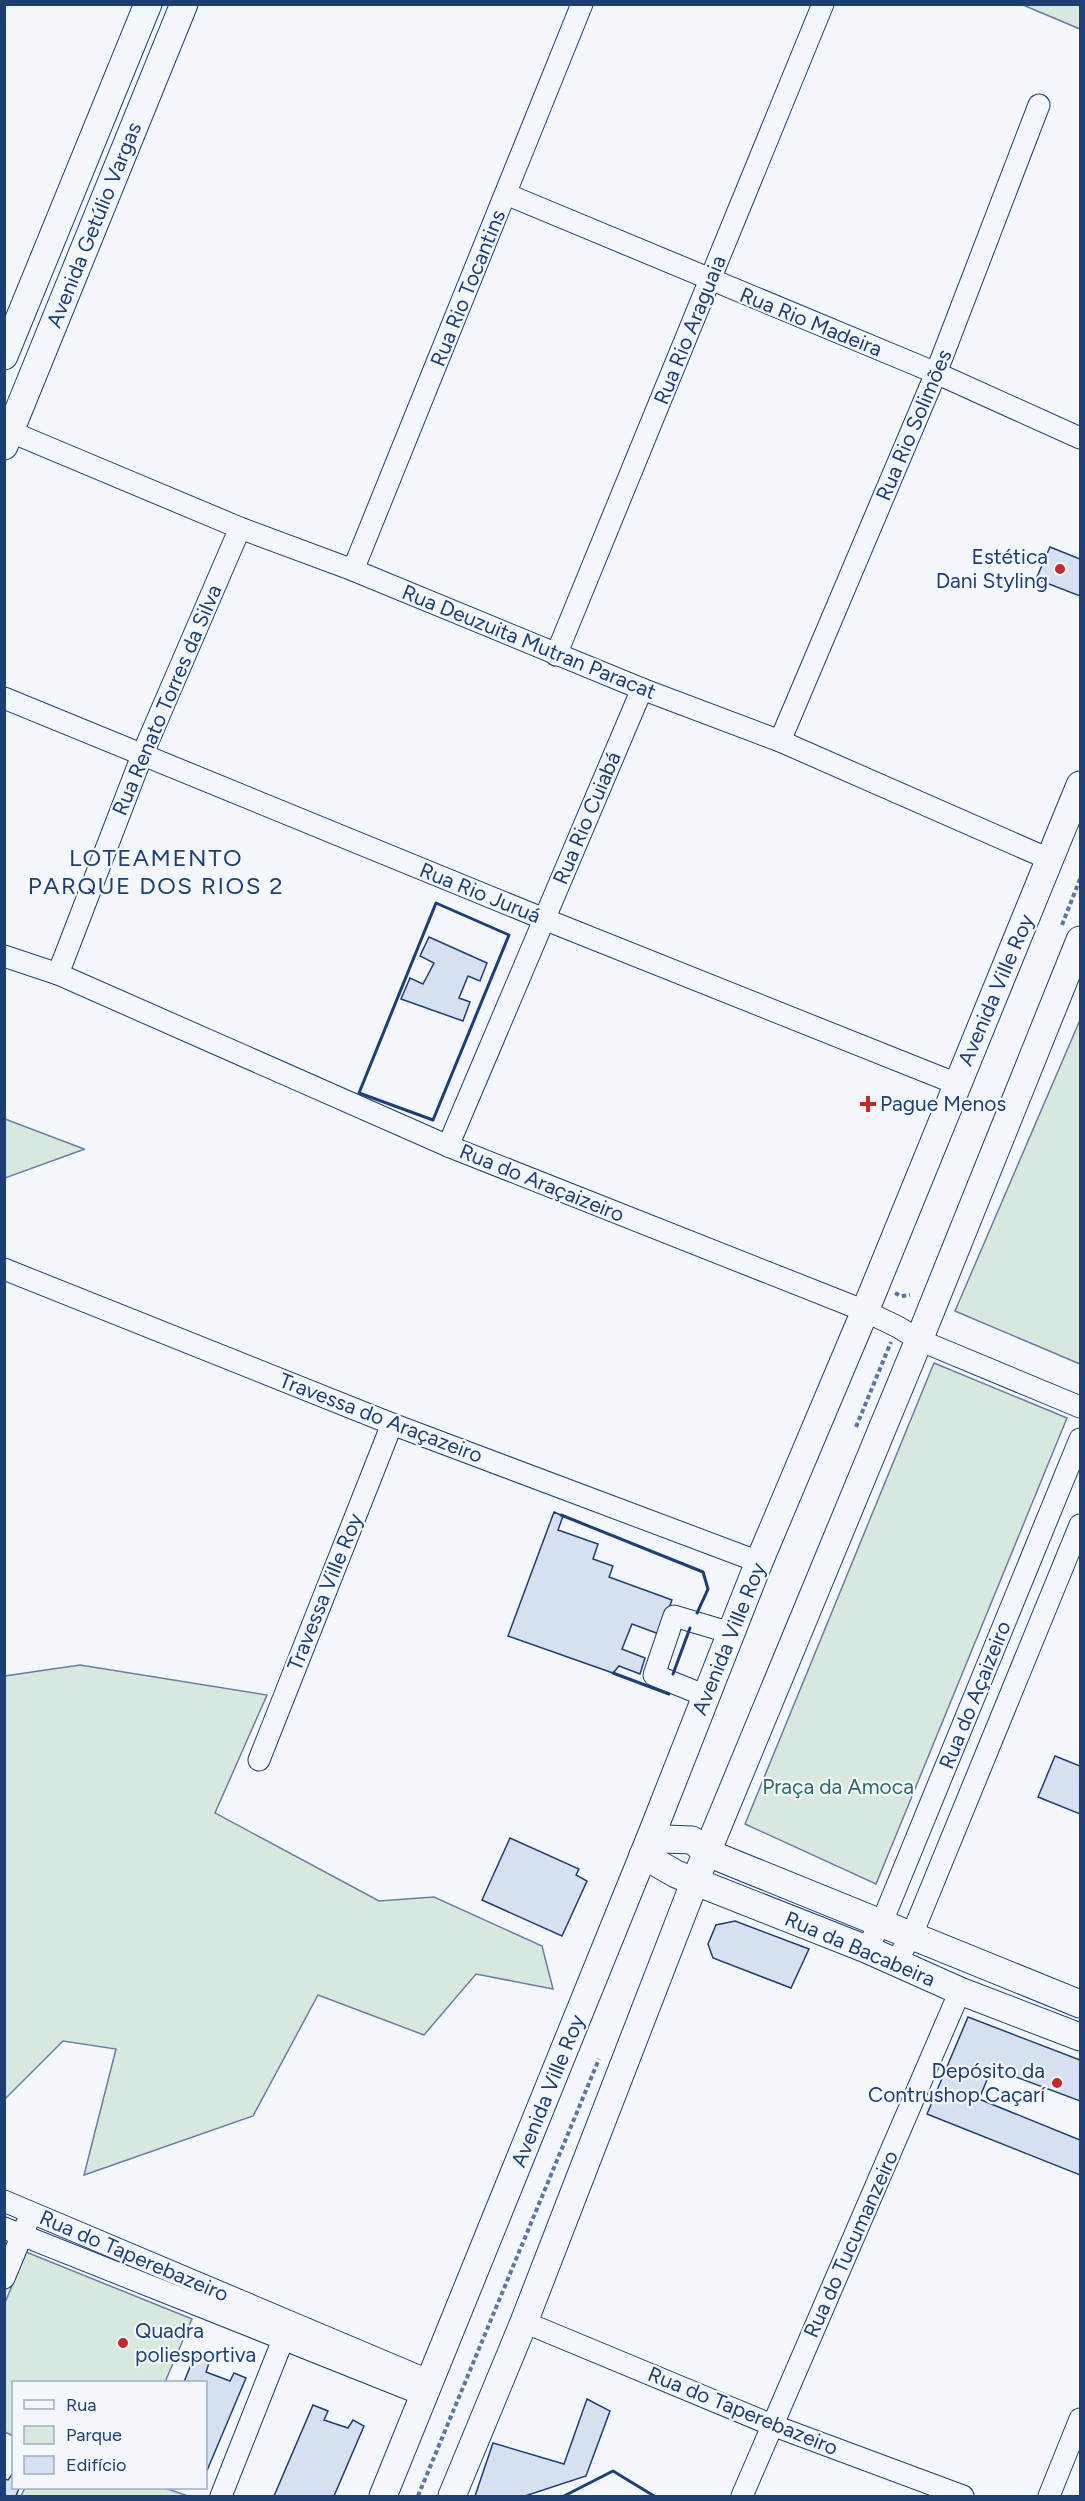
<svg xmlns="http://www.w3.org/2000/svg" width="1085" height="2501" viewBox="0 0 1085 2501" font-family="Figtree,sans-serif">
  <style>
    .green { fill: #d7e8df; stroke: #687fa3; stroke-width: 1.5 }
    .building { fill: #d5e0f0; stroke: #1d3f73; stroke-width: 1.5 }
    .lines { fill: none; stroke-linecap: round; stroke-linejoin: round }
    .minor-casing { stroke: #1d3f73; stroke-width: 23 }
    .major-casing { stroke: #1d3f73; stroke-width: 29 }
    .path { stroke: #5e769c; stroke-width: 4; stroke-dasharray: 4.5 3; stroke-linecap: butt }
    .minor { stroke: #f4f7fb; stroke-width: 21 }
    .major { stroke: #f4f7fb; stroke-width: 27 }
    .wall { stroke: #1d3f73; stroke-width: 3 }
    .poi-dot { fill: #c62828; stroke: #f4f7fb; stroke-width: 2 }
    .labels { text-anchor: middle; stroke-width: 4.5; stroke-linejoin: round; paint-order: stroke }
    .street-label { font-size: 21px; fill: #1d3f73; stroke: #f4f7fb }
    .poi-label { font-size: 21px; fill: #1d3f73; stroke: #f4f7fb; text-anchor: end }
    .park-label { font-size: 21px; fill: #2c6c60; stroke: #f4f7fb }
    .quarter-label { font-size: 24px; letter-spacing: 1.5px; fill: #1d3f73; stroke: #f4f7fb }
  </style>
  <rect width="100%" height="100%" fill="#f4f7fb"/>
  <g class="green">
    <path d="M1023,5H1080V29Z"/>
    <path d="M1080,1020V1364L955,1311Z"/>
    <path d="M5,1119L84,1149H85L5,1178Z"/>
    <path d="M934,1363L1067,1418L876,1884L745,1824Z"/>
    <path d="M80,1665L267,1695L215,1813L379,1901L434,1897L542,1946L553,1989L476,1974L424,2035L318,1995L253,2116L84,2175L116,2049L63,2041L4,2100L5,1676Z"/>
    <path d="M26,2252L192,2319L165,2382H14L13,2436L5,2432L4,2305Z"/>
    <path d="M25,2488H165L188,2496H21Z"/>
  </g>
  <g class="building">
    <path d="M1050,547L1080,559V596L1036,579Z"/>
    <path d="M429,937L487,963L480,981L468,976L459,998L470,1002L463,1021L401,999L410,978L423,984L434,963L420,956Z"/>
    <path d="M554,1512L563,1516L558,1530L598,1544L593,1559L613,1566L609,1577L672,1600L659,1634L632,1624L622,1649L645,1658L640,1674L619,1666L613,1673L508,1636Z"/>
    <path d="M1055,1756L1080,1766V1814L1038,1797Z"/>
    <path d="M510,1838L579,1869L576,1875L587,1881L562,1936L482,1900Z"/>
    <path d="M735,1921L809,1949L791,1988L713,1958L708,1944L716,1925Z"/>
    <path d="M968,2017L1080,2060V2101L992,2068L979,2099L1080,2140V2175L927,2114Z"/>
    <path d="M194,2357L209,2363L206,2372L230,2381L234,2373L246,2378L206,2473V2382H184Z"/>
    <path d="M587,2399L610,2411L586,2476L525,2496H475L493,2443L564,2464Z"/>
    <path d="M313,2405L328,2411L324,2420L348,2428L353,2420L364,2426L334,2496H274Z"/>
    <path d="M14,2472V2488H19L16,2496H4V2479L8,2480Z"/>
  </g>
  <g class="lines">
    <defs>
      <g id="minor">
        <path d="M506,194L936,373L1080,438"/>
        <path d="M4,429L240,528L353,570L642,689L780,741L1051,860"/>
        <path d="M353,570L582,4"/>
        <path d="M556,655L823,4"/>
        <path d="M4,698L544,919L957,1084"/>
        <path d="M780,741L936,373L1039,105"/>
        <path d="M4,956L58,974L448,1146L865,1311L898,1327L919,1340L1080,1407"/>
        <path d="M58,974L143,753L240,528"/>
        <path d="M448,1146L642,689"/>
        <path d="M4,1269L392,1424L759,1562"/>
        <path d="M706,1696L654,1675L674,1616L731,1633"/>
        <path d="M259,1760L392,1424"/>
        <path d="M873,1937L882,1922L1080,1439"/>
        <path d="M895,1962L911,1937L1080,1525"/>
        <path d="M4,2201L430,2381"/>
        <path d="M4,2228L426,2396"/>
        <path d="M4,2278L27,2223"/>
        <path d="M524,2322L772,2425L963,2496"/>
        <path d="M221,2496L288,2327"/>
        <path d="M742,2496L960,1991"/>
        <path d="M1049,2496L1080,2419"/>
      </g>
      <g id="major">
        <path d="M4,356L148,4"/>
        <path d="M4,446L184,4"/>
        <path d="M649,1841L665,1839L692,1840L708,1853L1080,2004"/>
        <path d="M643,1855L676,1874L866,1949L960,1991L1080,2037"/>
        <path d="M383,2496L649,1841L759,1562L865,1311L1080,785"/>
        <path d="M452,2496L524,2322L695,1881L919,1340L1080,940"/>
      </g>
    </defs>
    <use href="#minor" class="minor-casing"/>
    <use href="#major" class="major-casing"/>
    <g class="path">
      <path d="M1062,925L1080,879"/>
      <path d="M895,1293L901,1296L910,1295"/>
      <path d="M856,1427L891,1342"/>
      <path d="M418,2496L599,2059"/>
    </g>
    <use href="#minor" class="minor"/>
    <use href="#major" class="major"/>
    <g class="wall">
      <path d="M436,903L509,935L433,1120L359,1093Z"/>
      <path d="M561,1515L703,1572L708,1589L697,1613"/>
      <path d="M613,1673L669,1694"/>
      <path d="M673,1674L690,1628"/>
      <path d="M564,2496L613,2471L654,2496"/>
    </g>
  </g>
  <g class="poi-dot">
    <circle cx="1060" cy="569" r="6"/>
    <path d="M865 1095h6v6h6v6h-6v6h-6v-6h-6v-6h6z"/>
    <circle cx="1057" cy="2083" r="6"/>
    <circle cx="123" cy="2343" r="6"/>
  </g>
  <g class="labels">
    <g class="street-label">
      <text transform="translate(94 225) rotate(-68)" y="7">Avenida Getúlio Vargas</text>
      <text transform="translate(468 288) rotate(-68)" y="7">Rua Rio Tocantins</text>
      <text transform="translate(811 322) rotate(22)" y="7">Rua Rio Madeira</text>
      <text transform="translate(690 330) rotate(-68)" y="7">Rua Rio Araguaia</text>
      <text transform="translate(914 425) rotate(-67)" y="7">Rua Rio Solimões</text>
      <text transform="translate(529 642) rotate(22)" y="7">Rua Deuzuita Mutran Paracat</text>
      <text transform="translate(167 700) rotate(-67)" y="7">Rua Renato Torres da Silva</text>
      <text transform="translate(587 818) rotate(-67)" y="7">Rua Rio Cuiabá</text>
      <text transform="translate(480 893) rotate(22)" y="7">Rua Rio Juruá</text>
      <text transform="translate(996 990) rotate(-67)" y="7">Avenida Ville Roy</text>
      <text transform="translate(542 1183) rotate(22)" y="7">Rua do Araçaizeiro</text>
      <text transform="translate(381 1418) rotate(21)" y="7">Travessa do Araçazeiro</text>
      <text transform="translate(325 1592) rotate(-68)" y="7">Travessa Ville Roy</text>
      <text transform="translate(729 1639) rotate(-68)" y="7">Avenida Ville Roy</text>
      <text transform="translate(975 1695) rotate(-68)" y="7">Rua do Açaizeiro</text>
      <text transform="translate(860 1949) rotate(23)" y="7">Rua da Bacabeira</text>
      <text transform="translate(548 2091) rotate(-68)" y="7">Avenida Ville Roy</text>
      <text transform="translate(851 2244) rotate(-66)" y="7">Rua do Tucumanzeiro</text>
      <text transform="translate(134 2256) rotate(23)" y="7">Rua do Taperebazeiro</text>
      <text transform="translate(743 2411) rotate(22)" y="7">Rua do Taperebazeiro</text>
    </g>
    <g class="poi-label">
      <text x="1048" y="564">Estética<tspan x="1048" dy="24">Dani Styling</tspan></text>
      <text x="880" y="1111" text-anchor="start">Pague Menos</text>
      <text x="1045" y="2078">Depósito da<tspan x="1045" dy="24">Contrushop Caçarí</tspan></text>
      <text x="135" y="2338" text-anchor="start">Quadra<tspan x="135" dy="24">poliesportiva</tspan></text>
    </g>
    <g class="park-label">
      <text x="838" y="1794">Praça da Amoca</text>
    </g>
    <g class="quarter-label">
      <text x="156" y="866">LOTEAMENTO<tspan x="156" dy="28">PARQUE DOS RIOS 2</tspan></text>
    </g>
  </g>
  <rect width="1085" height="2501" fill="none" stroke="#1d3f73" stroke-width="12"/>
  <rect x="12" y="2381" width="195" height="108" fill="#f4f7fb" stroke="#9eadc5" stroke-width="1.5"/>
  <rect x="24" y="2400" width="30" height="9" fill="#f4f7fb" stroke="#9eadc5" stroke-width="1.5"/>
  <text x="66" y="2411" font-size="18" fill="#1d3f73">Rua</text>
  <rect x="24" y="2426" width="30" height="18" fill="#d7e8df" stroke="#9eadc5" stroke-width="1.5"/>
  <text x="66" y="2441" font-size="18" fill="#1d3f73">Parque</text>
  <rect x="24" y="2456" width="30" height="18" fill="#d5e0f0" stroke="#9eadc5" stroke-width="1.5"/>
  <text x="66" y="2471" font-size="18" fill="#1d3f73">Edifício</text>
</svg>
